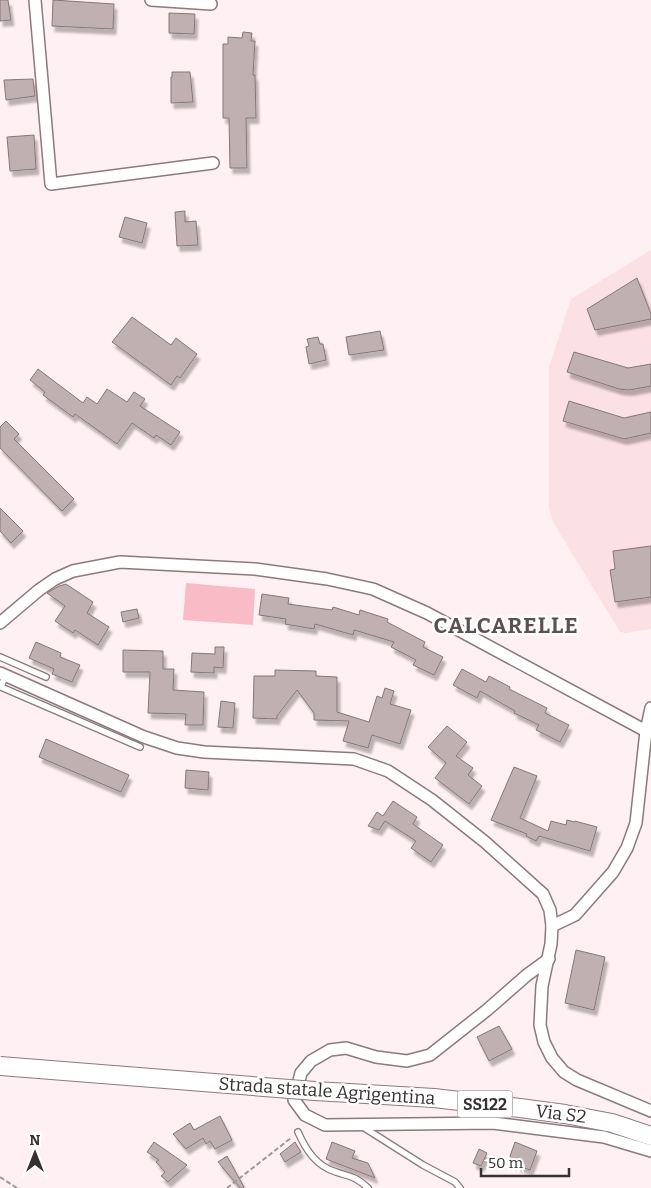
<svg xmlns="http://www.w3.org/2000/svg" width="651" height="1188" viewBox="0 0 651 1188" font-family="Bitter,serif">
  <style>
    .built { fill: #fbe1e4 }
    .green { fill: #f9bcc6 }
    .building { fill: #c0b0b2; stroke: #857678; filter: url(#shadow) }
    .lines { fill: none; stroke-linecap: round; stroke-linejoin: round }
    .service-casing { stroke: #8a7a7c; stroke-width: 8 }
    .minor-casing { stroke: #8a7a7c; stroke-width: 14 }
    .primary-casing { stroke: #8a7a7c; stroke-width: 20 }
    .path { stroke: #a09697; stroke-width: 2; stroke-dasharray: 5 2.5; stroke-linecap: butt }
    .service { stroke: #fff; stroke-width: 5.5 }
    .minor { stroke: #fff; stroke-width: 11 }
    .primary { stroke: #fff; stroke-width: 18 }
    .primary-bridge-casing { stroke: #8a7a7c; stroke-width: 20; stroke-linecap: butt }
    .primary-bridge { stroke: #fff; stroke-width: 18 }
    .labels { text-anchor: middle; stroke-width: 5; stroke-linejoin: round; paint-order: stroke }
    .shield { fill: #fff; stroke: #726e6e; stroke-width: 1 }
    .shield-label { font-size: 16px; font-weight: bold; fill: #363030 }
    .street-label { font-size: 18px; fill: #363030; stroke: #fff }
    .district-label { font-size: 22px; font-weight: bold; letter-spacing: 1px; fill: #5e5052; stroke: #fff }
  </style>
  <defs>
    <filter id="shadow"><feDropShadow dx="3" dy="5.5" stdDeviation="1" flood-color="#0004"/></filter>
  </defs>
  <rect width="100%" height="100%" fill="#fff1f3"/>
  <path class="built" d="M651,250V629L626,633L620,632L553,522L549,508V367L571,299Z"/>
  <path class="green" d="M186,583L255,589L253,625L183,620Z"/>
  <g class="building">
    <path d="M0,0H8L11,20L0,21Z"/>
    <path d="M53,0L114,4L113,29L52,26Z"/>
    <path d="M169,13L195,14L194,34L169,33Z"/>
    <path d="M243,32L252,33L251,41H255L253,75H255L256,118H246L247,168H230L229,118H223V44H228V37L242,38Z"/>
    <path d="M172,72H190L193,102L171,103V77H172Z"/>
    <path d="M33,79L35,96L6,100L4,80Z"/>
    <path d="M34,135L36,169L10,171L7,137Z"/>
    <path d="M185,211V222L196,221L198,245L177,246L175,212Z"/>
    <path d="M125,217L147,223L142,243L119,237Z"/>
    <path d="M637,278L651,314V319L595,330L587,309Z"/>
    <path d="M132,317L171,345L176,338L197,354L180,378L177,376L171,385L112,342Z"/>
    <path d="M380,331L384,350L349,355L346,337Z"/>
    <path d="M318,337L320,344H323L326,360L309,364L306,347L309,346L307,339Z"/>
    <path d="M574,352L628,368L651,364V386L629,390L619,389L567,372Z"/>
    <path d="M38,369L83,403L87,397L97,404L107,389L127,402L134,392L145,399L140,406L180,432L171,445L156,435L154,438L132,423L117,444L75,414L73,417L43,395L45,392L30,380Z"/>
    <path d="M569,401L624,418L651,412V433L624,439L563,421Z"/>
    <path d="M6,421L19,434L14,439L74,499L62,511L0,448V427Z"/>
    <path d="M0,508L23,531L11,543L0,531Z"/>
    <path d="M651,546V597L615,602L610,570L615,569L613,551Z"/>
    <path d="M66,584L93,602L87,613L109,627L98,645L75,630L73,633L55,621L65,606L47,593L59,586Z"/>
    <path d="M262,594L289,598L288,604L332,610L333,607L359,615L360,610L388,619L387,622L425,642L423,647L443,657L434,675L413,665L416,660L391,647L394,642L354,630L353,635L315,624L314,629L285,624L286,619L259,615Z"/>
    <path d="M137,609L139,618L123,622L121,612Z"/>
    <path d="M36,642L61,653L60,657L80,665L72,682L52,674L54,669L29,658Z"/>
    <path d="M215,647H224L223,668L214,667V673L191,672L192,653L215,654Z"/>
    <path d="M123,650L163,651V669H174L173,690L204,692L203,725H185L186,714L148,713L150,672H123Z"/>
    <path d="M462,669L486,682L489,676L510,687L509,689L547,708L545,713L569,725L560,742L536,730L539,725L514,713L515,711L480,691L477,698L453,685Z"/>
    <path d="M275,670L316,671V676L337,677V712L369,722L377,696L382,698L385,688L394,691L390,704L411,710L400,744L372,735L368,748L343,741L349,721L314,720V713L297,690L277,716V719L253,718L254,676H275Z"/>
    <path d="M221,701L235,703L233,728L218,727Z"/>
    <path d="M447,726L467,742L456,756L473,768L468,775L482,786L469,804L435,778L446,763L428,747Z"/>
    <path d="M46,739L129,775L121,792L39,757Z"/>
    <path d="M514,767L537,776L520,818L548,831L551,821L566,825L567,820L575,822V821L597,827L590,851L539,836L536,841L526,836L527,834L491,820Z"/>
    <path d="M186,770L209,772L208,790L185,788Z"/>
    <path d="M393,801L417,817L413,824L443,845L431,862L411,848L416,841L385,821L379,830L368,826L377,812L383,816Z"/>
    <path d="M576,950L605,957L594,1010L565,1003Z"/>
    <path d="M499,1026L512,1049L489,1061L477,1037Z"/>
    <path d="M220,1116L232,1140L215,1149L210,1141L206,1144L203,1138L186,1149L173,1134L190,1123L194,1130Z"/>
    <path d="M154,1142L187,1165L168,1182L161,1176L165,1172L156,1162L159,1160L147,1152Z"/>
    <path d="M295,1142L301,1152L285,1162L280,1154Z"/>
    <path d="M332,1142L355,1151L352,1158L368,1163L375,1178L326,1159Z"/>
    <path d="M515,1142L537,1151L530,1170L508,1162Z"/>
    <path d="M479,1149L487,1153L481,1166L473,1163Z"/>
    <path d="M227,1156L244,1187L243,1188H240L218,1162Z"/>
  </g>
  <g class="lines">
    <defs>
      <g id="service">
        <path d="M0,657L46,677"/>
        <path d="M5,676L1,687L140,747"/>
        <path d="M363,1127L423,1165L455,1182L460,1188"/>
        <path d="M298,1132C306,1150 316,1166 336,1172C351,1177 355,1176 368,1188"/>
      </g>
      <g id="minor">
        <path d="M35,0L51,184L213,163"/>
        <path d="M151,0L211,4"/>
        <path d="M0,623L39,590L55,579L73,571L120,562L255,569L327,579L373,589L427,613L646,731"/>
        <path d="M0,673L144,737L177,748L204,752L354,759L388,771L432,800L485,842L543,894L550,910L552,926L551,944L542,986L540,1025L544,1042L552,1058L564,1072L577,1080L651,1111"/>
        <path d="M552,926L575,915L613,872L627,848L636,823L646,731L651,708"/>
        <path d="M549,959L527,975L487,1010L430,1055L407,1061L376,1057L346,1048L330,1050L311,1061L301,1073L294,1100L305,1115L325,1125L493,1123L604,1137L651,1151"/>
      </g>
      <path id="primary" d="M315,1091L434,1098L520,1108L565,1114L612,1123L651,1136"/>
    </defs>
    <use href="#service" class="service-casing"/>
    <use href="#minor" class="minor-casing"/>
    <use href="#primary" class="primary-casing"/>
    <g class="path">
      <path d="M0,1177L17,1188"/>
      <path d="M227,1188L291,1138"/>
    </g>
    <use href="#service" class="service"/>
    <use href="#minor" class="minor"/>
    <use href="#primary" class="primary"/>
    <defs>
      <path id="primary-bridge" d="M0,1066L315,1091"/>
    </defs>
    <use href="#primary-bridge" class="primary-bridge-casing"/>
    <use href="#primary-bridge" class="primary-bridge"/>
  </g>
  <g class="labels">
    <rect class="shield" x="457.5" y="1090.5" width="55" height="27" rx="4"/>
    <g class="shield-label">
      <text x="485" y="1110">SS122</text>
    </g>
    <g class="street-label">
      <text transform="translate(327 1091) rotate(4)" y="6">Strada statale Agrigentina</text>
      <text transform="translate(561 1114) rotate(7)" y="6">Via S2</text>
    </g>
    <g class="district-label">
      <text x="506" y="633">CALCARELLE</text>
    </g>
  </g>
  <g transform="translate(35 1153)" stroke="#ffffff" stroke-width="4" paint-order="stroke">
  <path d="M0-4L9 19L0 12L-9 19Z" fill="#363030"/>
  <text y="-8" font-size="14" font-weight="bold" text-anchor="middle" fill="#363030">N</text>
  </g>
  <path d="M481 1168v8h88v-8" fill="none" stroke="#363030" stroke-width="2.5"/>
  <text x="488" y="1168" font-size="15" fill="#363030" stroke="#ffffff" stroke-width="4" paint-order="stroke">50 m</text>
</svg>
